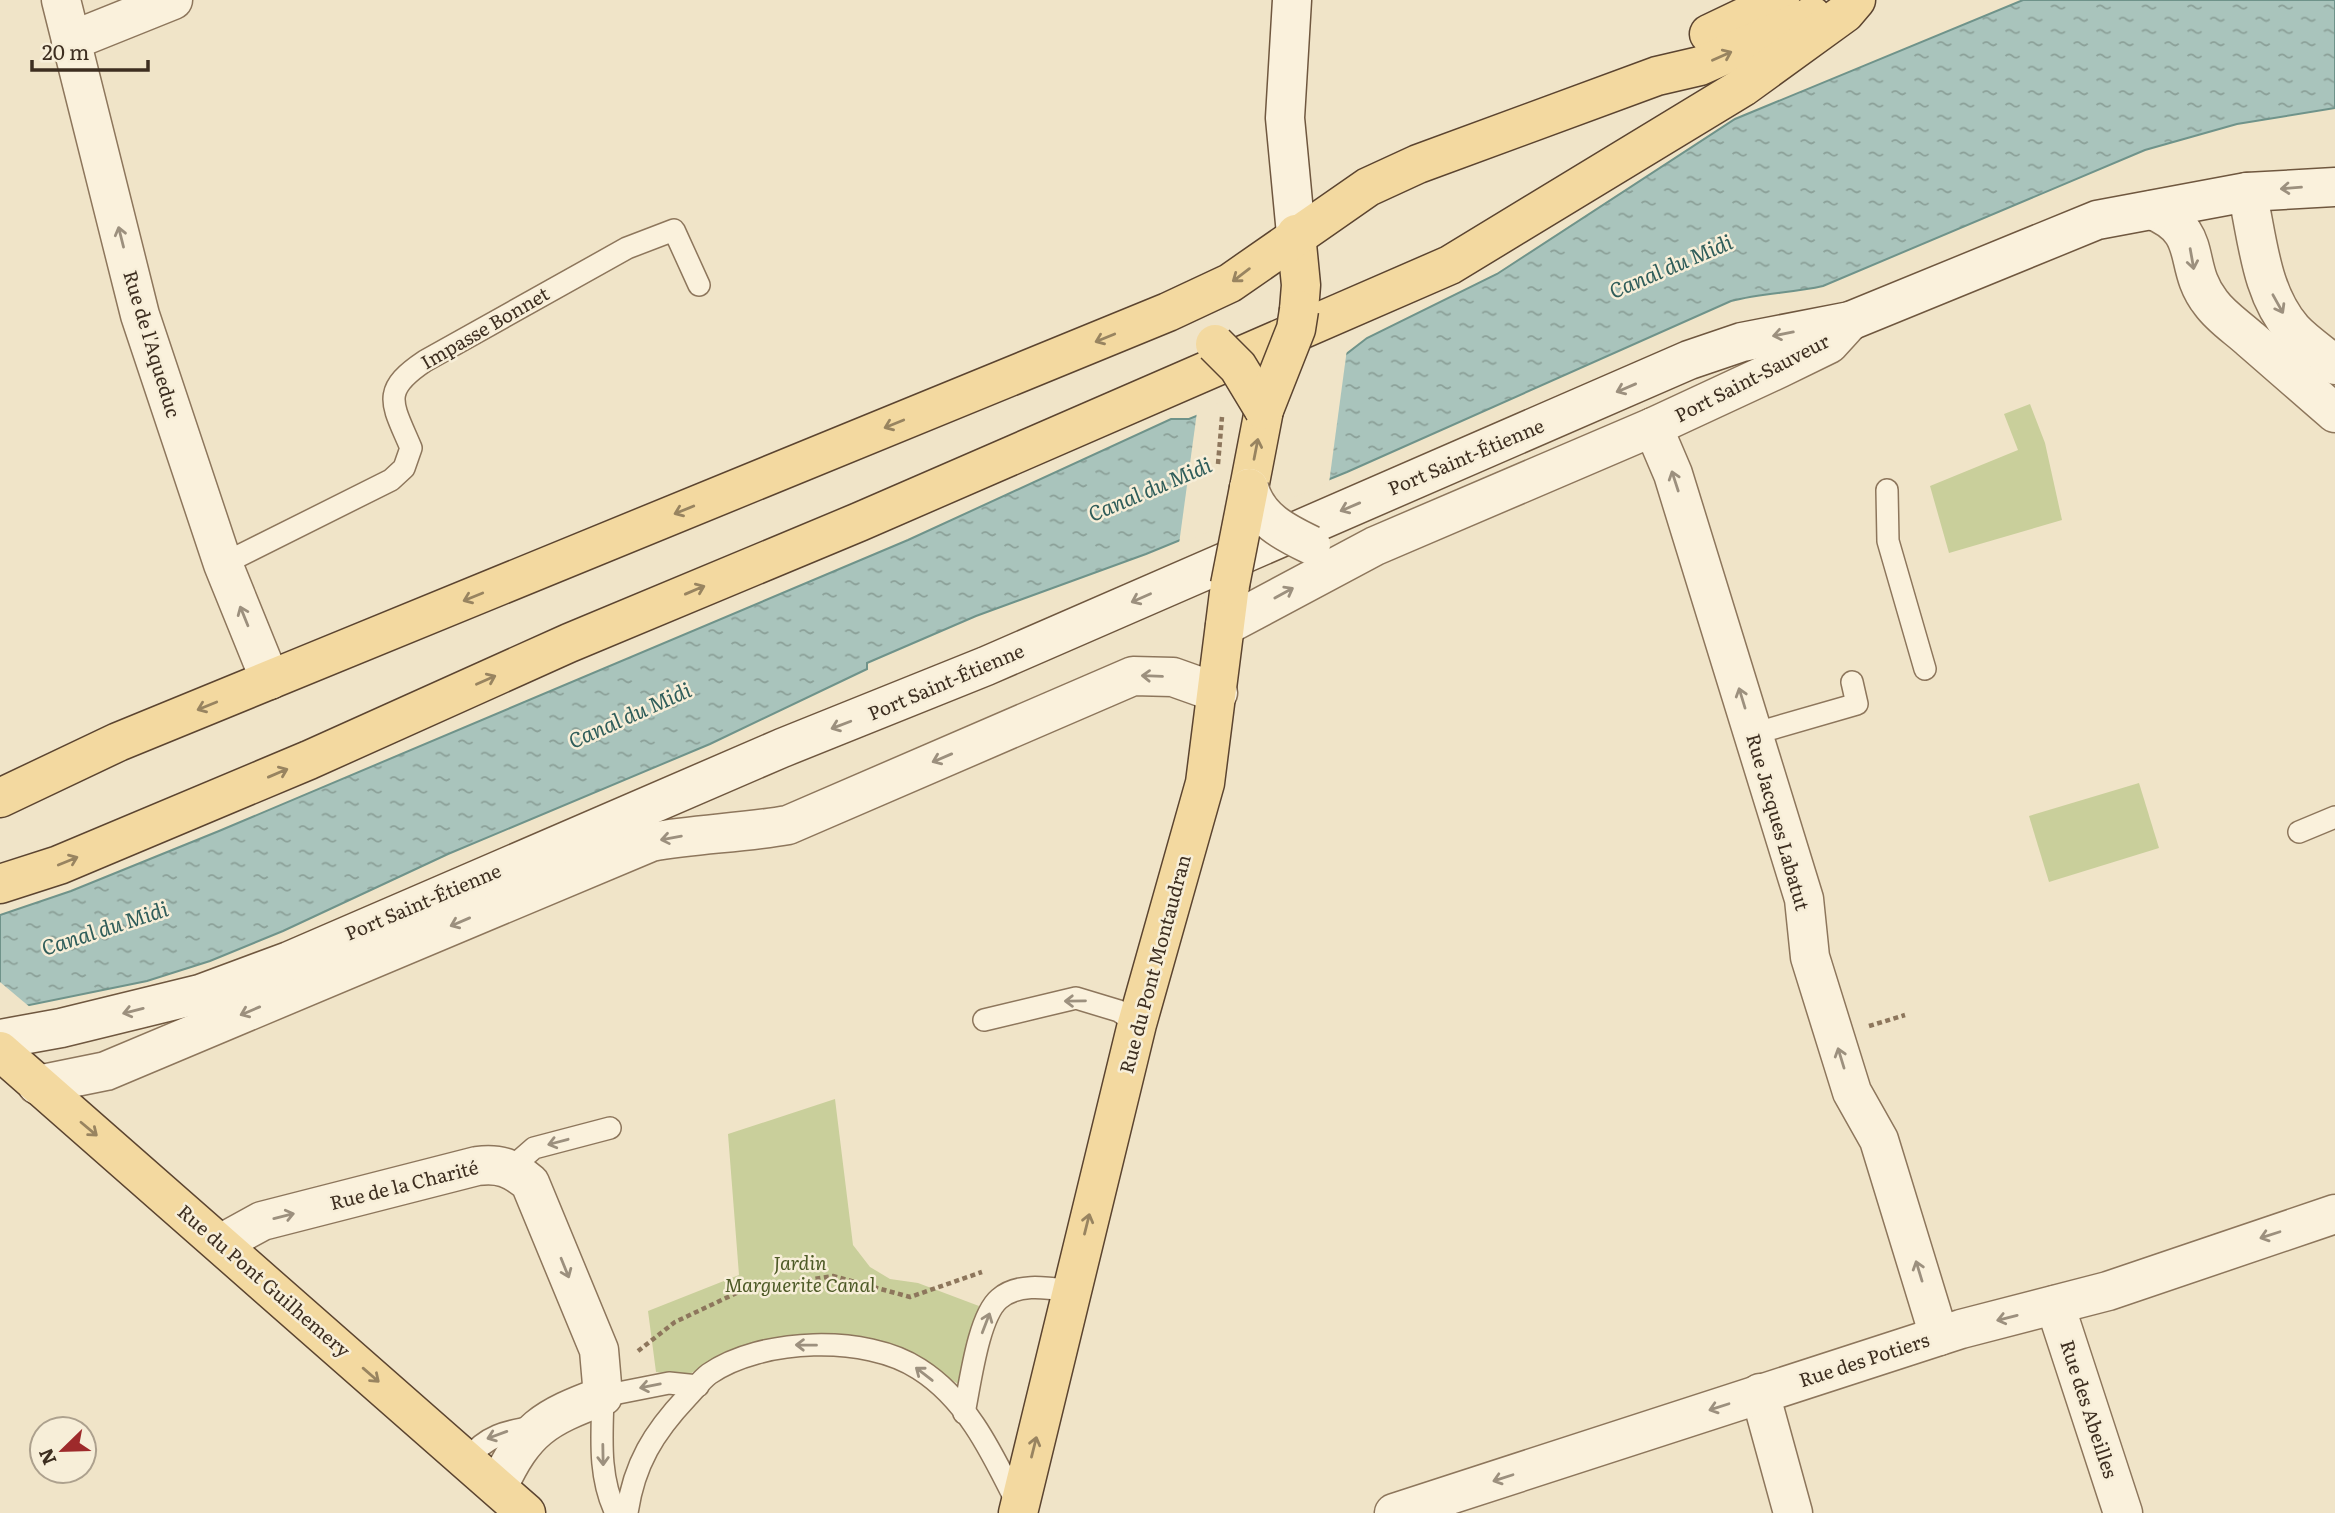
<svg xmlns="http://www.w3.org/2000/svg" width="2335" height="1513" viewBox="0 0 2335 1513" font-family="Literata,serif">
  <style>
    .green { fill: #c9cf9b }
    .water { fill: url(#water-ripples); stroke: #6f938a; stroke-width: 2 }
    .pier { fill: #f0e4c8 }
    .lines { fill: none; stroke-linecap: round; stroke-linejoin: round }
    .service-casing { stroke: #8d765c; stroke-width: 24 }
    .minor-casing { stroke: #8d765c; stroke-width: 41 }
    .secondary-casing { stroke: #6f573f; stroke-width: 41 }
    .primary-casing { stroke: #5b4430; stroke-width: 41 }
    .path { stroke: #8d765c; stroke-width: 4.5; stroke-dasharray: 5 3.5; stroke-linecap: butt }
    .service { stroke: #faf1dc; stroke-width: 21 }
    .minor { stroke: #faf1dc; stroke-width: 38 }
    .secondary { stroke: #faf1dc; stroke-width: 38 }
    .primary { stroke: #f3d9a0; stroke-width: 38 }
    .minor-bridge-casing { stroke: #8d765c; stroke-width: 41; stroke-linecap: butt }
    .primary-bridge-casing { stroke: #5b4430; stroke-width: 41; stroke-linecap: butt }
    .path-bridge { stroke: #8d765c; stroke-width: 4.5; stroke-dasharray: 5 3.5; stroke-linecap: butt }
    .minor-bridge { stroke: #faf1dc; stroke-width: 38 }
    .primary-bridge { stroke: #f3d9a0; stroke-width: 38 }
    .oneway { stroke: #988460 }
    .oneway2 { stroke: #9c907e }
    .labels { text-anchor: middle; stroke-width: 5; stroke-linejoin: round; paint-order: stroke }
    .street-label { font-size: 19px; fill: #3d2e20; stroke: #f7eed8 }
    .park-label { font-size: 19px; font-style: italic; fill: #4d5a26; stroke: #f7eed8 }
    .water-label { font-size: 21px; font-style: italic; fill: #2f5d5a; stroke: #f7eed8 }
  </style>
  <defs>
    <pattern id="water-ripples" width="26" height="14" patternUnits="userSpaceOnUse" patternTransform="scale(1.75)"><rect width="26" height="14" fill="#a9c4bc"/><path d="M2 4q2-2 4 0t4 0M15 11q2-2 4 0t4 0" fill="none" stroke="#8ba098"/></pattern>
  </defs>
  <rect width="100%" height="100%" fill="#f0e4c8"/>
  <g class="green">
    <path d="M2030,404L2045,443L2062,520L1949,553L1930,486L2018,450L2004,414Z"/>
    <path d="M2139,783L2159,848L2049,882L2029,816Z"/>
    <path d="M835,1099L853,1245L870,1267L890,1279L918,1283L979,1306L960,1385L908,1354L867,1337L824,1333L771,1339L722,1356L686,1376L656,1372L648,1311L739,1275L728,1134Z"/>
  </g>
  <path class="water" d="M2023,0H2335V108L2237,124L2145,150L1823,286C1792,293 1761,293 1731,301L1347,472L1146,554L976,616L867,663V669L710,744L448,854L283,931L210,961L147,981L0,1011V915L71,891L219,831L908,540L1171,419H1189L1341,358L1367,338L1497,274L1735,119Z"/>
  <g class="pier">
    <path d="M1347,349L1329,483L1179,544L1197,412Z"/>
    <path d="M0,982L31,1008L0,1015Z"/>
  </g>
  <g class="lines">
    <defs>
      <g id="service">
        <path d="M1887,490L1888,541L1925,669"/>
        <path d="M223,564L391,480L404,468L411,448C392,403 380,391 425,361L627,248L674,230L699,285"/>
        <path d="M1753,734L1857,704L1852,682"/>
        <path d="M2299,832L2335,817"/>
        <path d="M984,1020L1076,998L1119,1011L1137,1024"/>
        <path d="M511,1168L534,1148L610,1128"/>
        <path d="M964,1413C970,1385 978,1317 999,1299C1018,1282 1049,1288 1072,1291"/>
        <path d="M468,1459C486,1436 506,1431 535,1427"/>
        <path d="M616,1513C598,1476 602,1436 603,1396L669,1383L698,1386"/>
        <path d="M627,1513C634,1464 654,1432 687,1397C694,1390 701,1380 709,1374C761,1338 866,1334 919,1369C968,1400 993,1455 1018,1505"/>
      </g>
      <g id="minor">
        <path d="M61,0L140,315L223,564L270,680"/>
        <path d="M71,41L173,0"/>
        <path d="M2247,192C2258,239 2260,292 2293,330C2305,343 2322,354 2335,365"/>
        <path d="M2152,210C2206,232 2181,265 2211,303C2221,317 2238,328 2250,339C2279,364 2307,389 2335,413"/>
        <path d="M1653,427L1673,474L1804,899L1810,957L1852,1092L1879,1140L1939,1336"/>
        <path d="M1225,626L1375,546L1653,427L1780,368L1829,344L1850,321"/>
        <path d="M37,1085L106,1071L651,842C696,834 742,833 788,825L1133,676L1173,677L1218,693"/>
        <path d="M222,1243L262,1221L477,1166C500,1163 512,1168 530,1183L599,1350L603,1396C544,1418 525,1429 498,1487"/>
        <path d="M2055,1305L2123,1513"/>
        <path d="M1760,1393L1793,1513"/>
        <path d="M1394,1513L1961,1329L2108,1291L2335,1214"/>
      </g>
      <g id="secondary">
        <path d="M1292,0L1285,118L1296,234"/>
        <path d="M0,1039L61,1028L200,994L289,961L782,748L986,666L1689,360L1742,342L1850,321L2097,220L2247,192L2335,187"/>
      </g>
      <g id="primary">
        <path d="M1709,34L1780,0"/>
        <path d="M1296,234L1301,285L1299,310"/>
        <path d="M1249,488L1264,410"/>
        <path d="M0,798L118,742L1168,312L1230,283L1368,187L1418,164L1657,76L1700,66L1812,16"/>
        <path d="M0,884L59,865L309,760L569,643L859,522L1450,265L1743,87L1845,13L1856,0"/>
        <path d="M0,1051L526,1513"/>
        <path d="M1018,1513L1137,1024L1205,783L1230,585"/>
      </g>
    </defs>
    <use href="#service" class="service-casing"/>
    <use href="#minor" class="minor-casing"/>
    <use href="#secondary" class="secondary-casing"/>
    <use href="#primary" class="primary-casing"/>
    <g class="path">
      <path d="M1869,1026L1905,1015"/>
      <path d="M638,1351L675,1322L743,1290L833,1276L910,1297L982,1272"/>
    </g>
    <use href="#service" class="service"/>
    <use href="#minor" class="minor"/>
    <use href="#secondary" class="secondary"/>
    <use href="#primary" class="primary"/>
    <defs>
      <path id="minor-bridge" d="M1249,488C1258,519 1284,532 1311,545"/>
      <g id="primary-bridge">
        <path d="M1215,344L1238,367L1264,410"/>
        <path d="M1264,410L1296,329L1299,310"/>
        <path d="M1230,585L1249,488"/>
      </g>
    </defs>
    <use href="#minor-bridge" class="minor-bridge-casing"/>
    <use href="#primary-bridge" class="primary-bridge-casing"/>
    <path class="path-bridge" d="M1218,464L1222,417"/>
    <use href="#minor-bridge" class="minor-bridge"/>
    <use href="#primary-bridge" class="primary-bridge"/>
  </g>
  <defs><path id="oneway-shaft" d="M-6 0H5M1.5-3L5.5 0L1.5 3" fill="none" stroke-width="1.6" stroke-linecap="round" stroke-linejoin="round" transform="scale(1.75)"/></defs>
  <g class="oneway">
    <use href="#oneway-shaft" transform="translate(1722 56) rotate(-24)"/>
    <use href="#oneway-shaft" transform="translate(1241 275) rotate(143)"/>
    <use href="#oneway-shaft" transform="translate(1105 338) rotate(158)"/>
    <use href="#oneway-shaft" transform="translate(894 424) rotate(158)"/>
    <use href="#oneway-shaft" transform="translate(1256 449) rotate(-79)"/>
    <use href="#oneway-shaft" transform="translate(684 510) rotate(158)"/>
    <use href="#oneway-shaft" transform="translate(695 590) rotate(-23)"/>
    <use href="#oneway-shaft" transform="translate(473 597) rotate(158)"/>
    <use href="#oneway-shaft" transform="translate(486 680) rotate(-24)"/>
    <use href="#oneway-shaft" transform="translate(207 706) rotate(158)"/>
    <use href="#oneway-shaft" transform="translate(278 773) rotate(-23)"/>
    <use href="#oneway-shaft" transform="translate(68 861) rotate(-22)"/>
    <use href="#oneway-shaft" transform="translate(89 1129) rotate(40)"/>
    <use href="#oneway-shaft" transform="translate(1087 1224) rotate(-76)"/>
    <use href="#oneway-shaft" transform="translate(371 1375) rotate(41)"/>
    <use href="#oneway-shaft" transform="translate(1034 1447) rotate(-76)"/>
  </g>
  <g class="oneway2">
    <use href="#oneway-shaft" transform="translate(2291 188) rotate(175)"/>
    <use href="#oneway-shaft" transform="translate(121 237) rotate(-104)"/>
    <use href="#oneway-shaft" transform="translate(2192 259) rotate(80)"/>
    <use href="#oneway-shaft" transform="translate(2278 304) rotate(61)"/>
    <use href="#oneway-shaft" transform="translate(1783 334) rotate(169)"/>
    <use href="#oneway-shaft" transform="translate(1626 388) rotate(157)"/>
    <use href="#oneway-shaft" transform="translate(1675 481) rotate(-108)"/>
    <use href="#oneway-shaft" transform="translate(1350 507) rotate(157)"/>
    <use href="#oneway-shaft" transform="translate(1284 593) rotate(-29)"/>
    <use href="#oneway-shaft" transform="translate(1141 598) rotate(156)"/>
    <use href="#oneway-shaft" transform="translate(244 616) rotate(-112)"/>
    <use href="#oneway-shaft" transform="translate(1152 676) rotate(-178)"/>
    <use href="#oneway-shaft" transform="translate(1742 698) rotate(-107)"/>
    <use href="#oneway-shaft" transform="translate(841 725) rotate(159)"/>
    <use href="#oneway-shaft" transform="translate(942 758) rotate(157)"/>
    <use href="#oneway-shaft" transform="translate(671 838) rotate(170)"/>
    <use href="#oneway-shaft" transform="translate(460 922) rotate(157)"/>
    <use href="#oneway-shaft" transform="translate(1075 1001) rotate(179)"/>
    <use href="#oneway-shaft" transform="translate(133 1011) rotate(166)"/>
    <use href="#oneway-shaft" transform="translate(250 1011) rotate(157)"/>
    <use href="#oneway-shaft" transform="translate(1841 1058) rotate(-107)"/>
    <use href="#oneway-shaft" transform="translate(558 1142) rotate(165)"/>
    <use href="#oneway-shaft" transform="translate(284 1216) rotate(-14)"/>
    <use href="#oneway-shaft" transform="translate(2270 1235) rotate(162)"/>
    <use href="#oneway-shaft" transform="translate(565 1268) rotate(68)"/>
    <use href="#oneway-shaft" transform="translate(1919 1271) rotate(-107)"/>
    <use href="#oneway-shaft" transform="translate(2007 1318) rotate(166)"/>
    <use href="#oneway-shaft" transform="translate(986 1323) rotate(-69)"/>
    <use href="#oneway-shaft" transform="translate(806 1345) rotate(-179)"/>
    <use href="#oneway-shaft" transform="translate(924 1374) rotate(-142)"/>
    <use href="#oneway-shaft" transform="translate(650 1386) rotate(169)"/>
    <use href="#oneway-shaft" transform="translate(1719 1407) rotate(162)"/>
    <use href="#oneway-shaft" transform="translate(497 1435) rotate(160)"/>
    <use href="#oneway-shaft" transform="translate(603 1455) rotate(89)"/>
    <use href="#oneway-shaft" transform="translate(1503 1478) rotate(162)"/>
  </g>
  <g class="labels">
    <g class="street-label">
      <text transform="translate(485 328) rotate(-30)" y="7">Impasse Bonnet</text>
      <text transform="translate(152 344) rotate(73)" y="7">Rue de l'Aqueduc</text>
      <text transform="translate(1752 378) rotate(-27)" y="7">Port Saint-Sauveur</text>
      <text transform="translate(1466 457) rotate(-23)" y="7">Port Saint-Étienne</text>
      <text transform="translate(946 682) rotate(-23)" y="7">Port Saint-Étienne</text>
      <text transform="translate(1778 822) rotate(74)" y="7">Rue Jacques Labatut</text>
      <text transform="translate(423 902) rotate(-23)" y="7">Port Saint-Étienne</text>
      <text transform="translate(1155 964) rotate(-75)" y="7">Rue du Pont Montaudran</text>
      <text transform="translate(404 1185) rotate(-14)" y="7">Rue de la Charité</text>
      <text transform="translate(264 1281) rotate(41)" y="7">Rue du Pont Guilhemery</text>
      <text transform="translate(1864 1360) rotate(-18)" y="7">Rue des Potiers</text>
      <text transform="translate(2089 1409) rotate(72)" y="7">Rue des Abeilles</text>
    </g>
    <g class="park-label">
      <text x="800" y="1270">Jardin<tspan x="800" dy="22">Marguerite Canal</tspan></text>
    </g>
    <g class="water-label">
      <text transform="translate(1671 267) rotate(-23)" y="7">Canal du Midi</text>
      <text transform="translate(1150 490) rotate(-23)" y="7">Canal du Midi</text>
      <text transform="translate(630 716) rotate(-24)" y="7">Canal du Midi</text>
      <text transform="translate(105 929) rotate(-18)" y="7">Canal du Midi</text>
    </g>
  </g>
  <g transform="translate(63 1450) rotate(247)"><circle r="33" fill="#f7eed8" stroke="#ada18e" stroke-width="2"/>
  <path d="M0-5L12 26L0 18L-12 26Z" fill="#9e2a2b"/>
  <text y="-10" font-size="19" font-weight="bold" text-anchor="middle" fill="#3d2e20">N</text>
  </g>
  <path d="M32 60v10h116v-10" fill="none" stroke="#3d2e20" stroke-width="3.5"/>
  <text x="42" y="60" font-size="21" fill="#3d2e20" stroke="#f7eed8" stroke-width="5" paint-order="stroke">20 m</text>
</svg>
